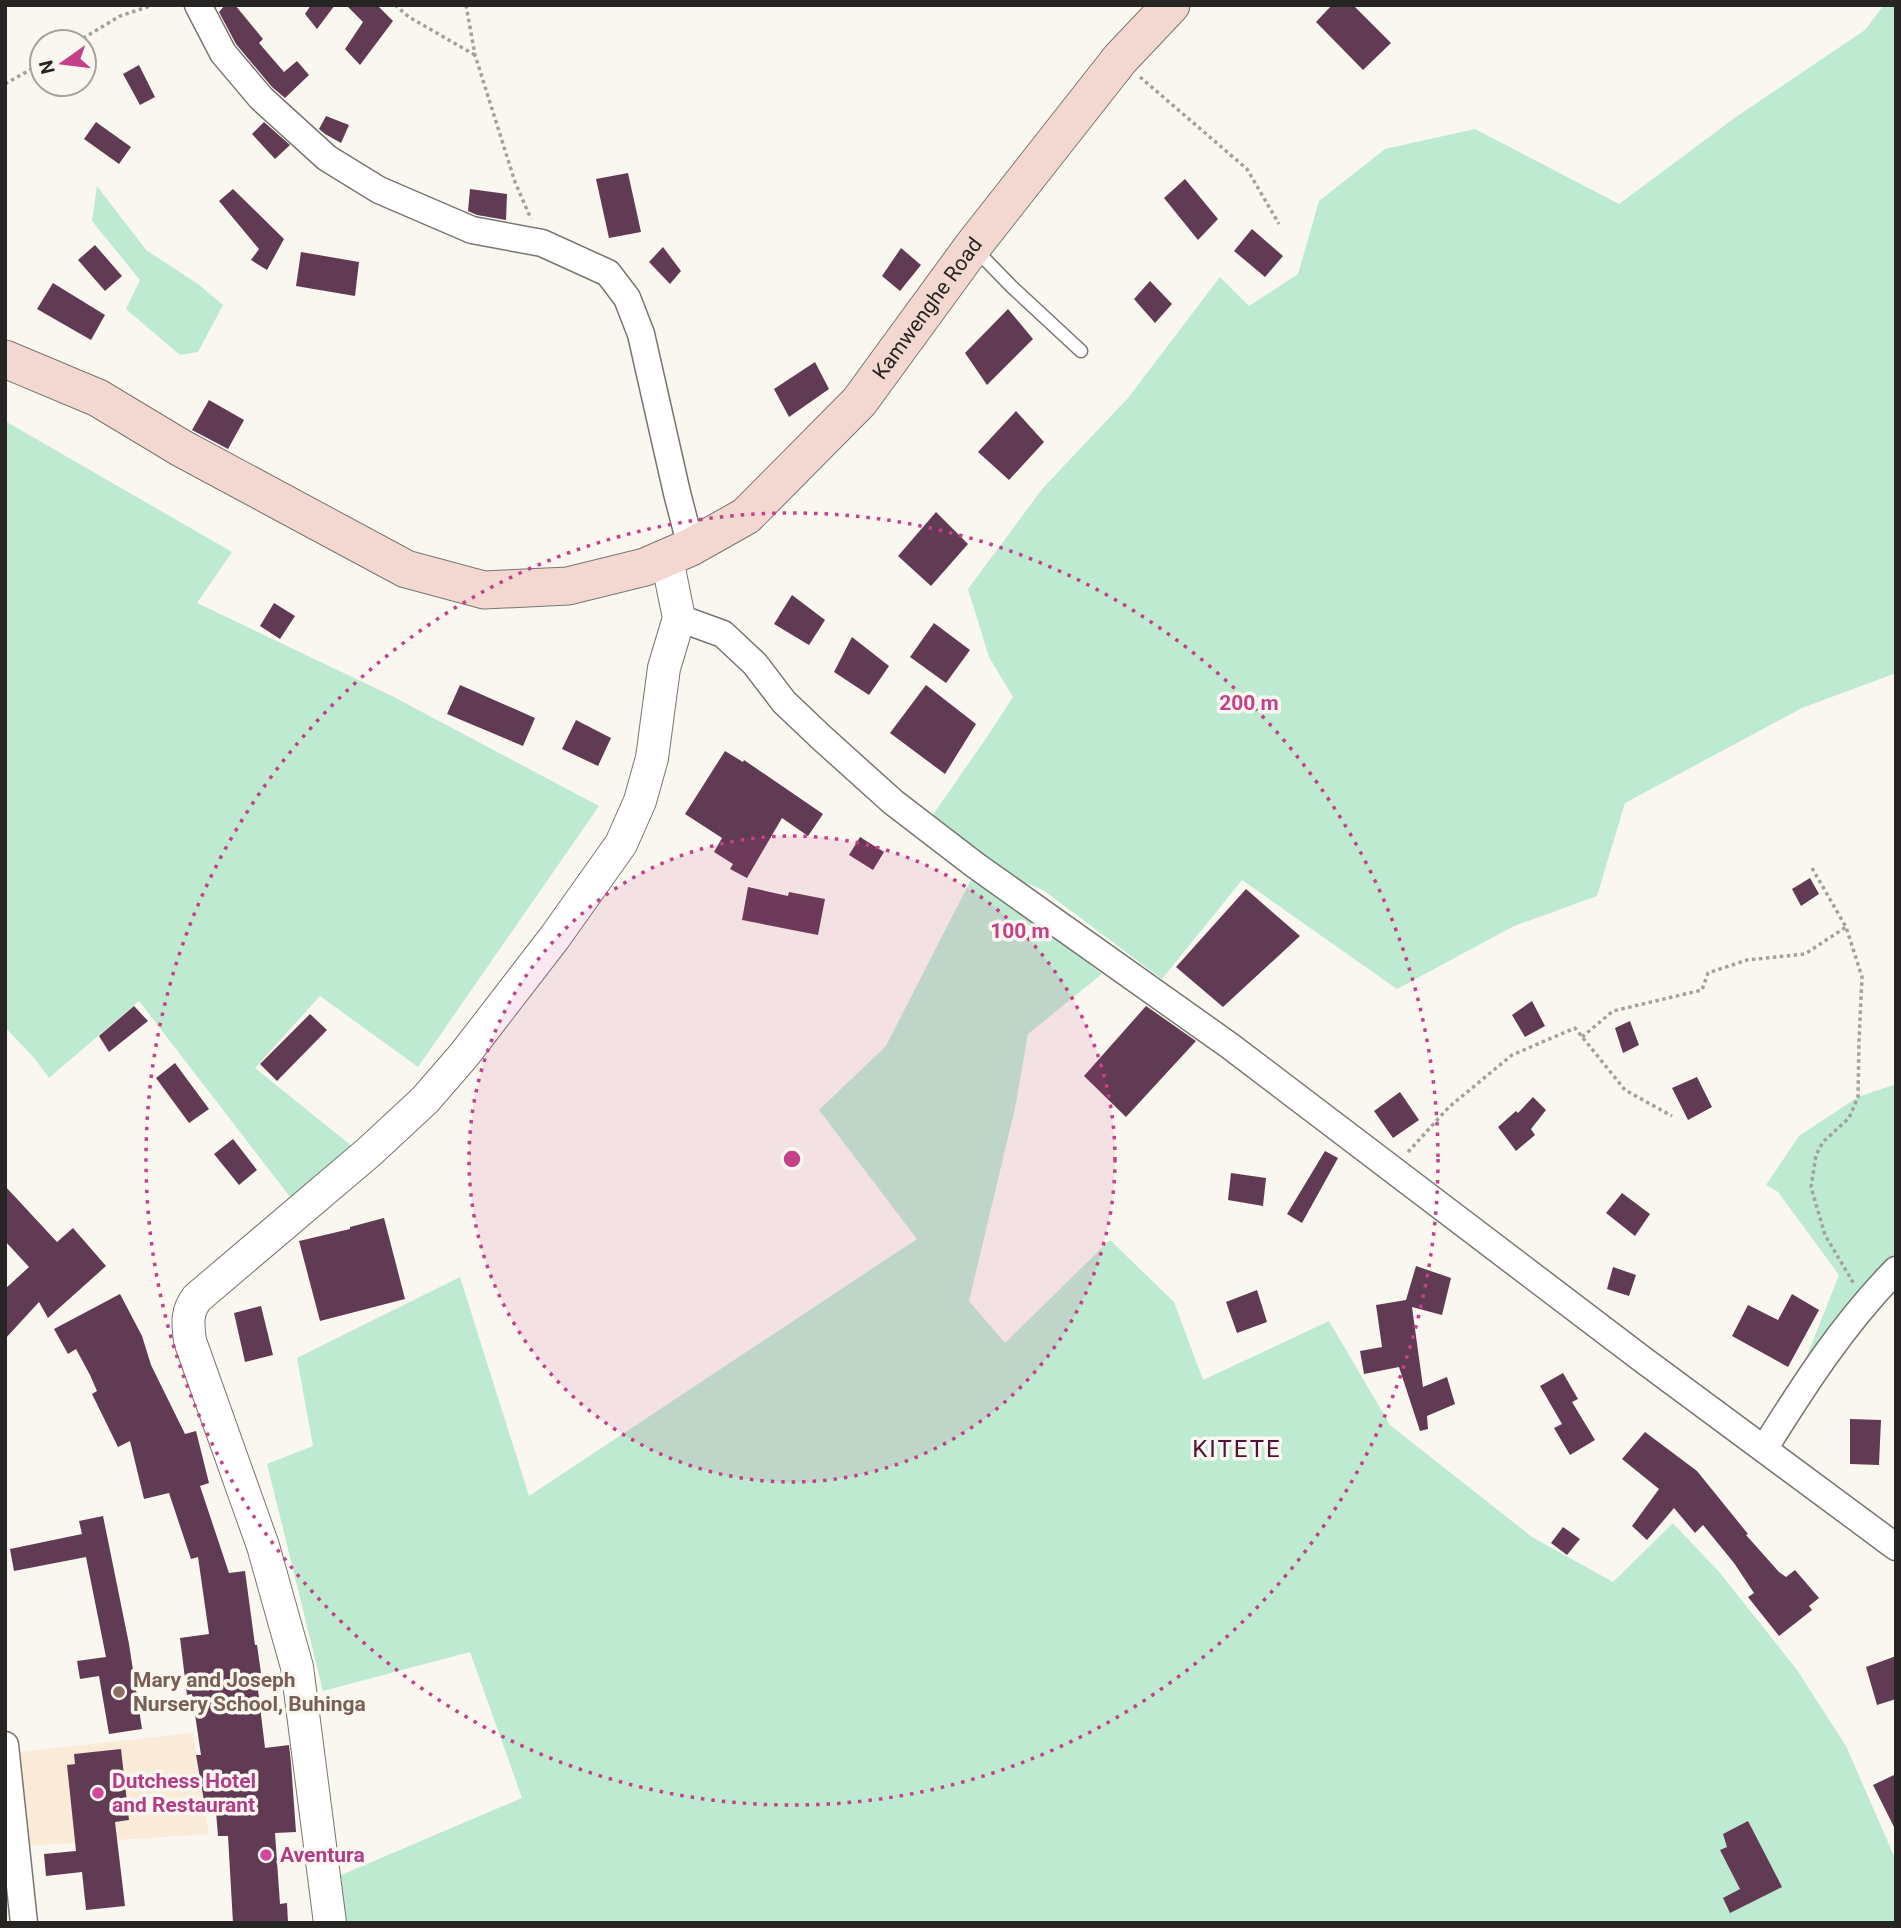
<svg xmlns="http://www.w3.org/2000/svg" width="1901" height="1928" viewBox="0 0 1901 1928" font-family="Roboto,sans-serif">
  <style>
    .commercial { fill: #faebd8 }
    .green { fill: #bdead0 }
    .building { fill: #613b53 }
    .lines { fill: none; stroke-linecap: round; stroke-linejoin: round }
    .service-casing { stroke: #787671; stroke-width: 15 }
    .minor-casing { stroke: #787671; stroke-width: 29 }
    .tertiary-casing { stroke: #787671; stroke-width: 34 }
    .secondary-casing { stroke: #787671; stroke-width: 39 }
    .path { stroke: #a3a19d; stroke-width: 3.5; stroke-dasharray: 3.5 3.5; stroke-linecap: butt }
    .service { stroke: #fff; stroke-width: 12 }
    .minor { stroke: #fff; stroke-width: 26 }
    .tertiary { stroke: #fff; stroke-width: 32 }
    .secondary { stroke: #f3d8d1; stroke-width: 37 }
    .ring { fill: none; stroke: #c44189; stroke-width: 3.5; stroke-dasharray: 3.5 7 }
    .education-dot { fill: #8d6e63; stroke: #faf7f1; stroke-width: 2.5 }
    .hotel-dot { fill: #d1479c; stroke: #faf7f1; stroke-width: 2.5 }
    .labels { text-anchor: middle; stroke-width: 7; stroke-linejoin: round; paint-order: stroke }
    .street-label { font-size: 21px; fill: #262523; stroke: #faf7f1 }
    .education-label { font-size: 21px; font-weight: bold; fill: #785e54; stroke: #faf7f1; text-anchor: start }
    .hotel-label { font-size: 21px; font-weight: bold; fill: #b23c85; stroke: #faf7f1; text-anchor: start }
    .quarter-label { font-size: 24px; letter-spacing: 2px; fill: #501235; stroke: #faf7f1 }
    .centre { fill: #c44189; stroke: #faf7f1; stroke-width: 3.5 }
    .ring-label { font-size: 21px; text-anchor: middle; font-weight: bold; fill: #c44189; stroke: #faf7f1; stroke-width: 7; stroke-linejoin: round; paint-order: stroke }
  </style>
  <rect width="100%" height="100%" fill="#faf7f1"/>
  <path class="commercial" d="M193,1733L209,1834L27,1846L17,1752Z"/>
  <g class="green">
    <path d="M1884,5H1896V673L1802,708L1625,803L1597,896L1514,926L1397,989L1242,880L1162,979L1043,890L981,865L1028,916L1102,974L1028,1034L1015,1108L969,1301L1005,1343L1110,1240L1174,1302L1203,1380L1329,1321L1390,1425L1532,1537L1613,1582L1673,1523L1720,1573L1797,1670L1846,1746L1894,1856L1896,1871V1923H340L334,1878L522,1798L470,1652L323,1691L267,1464L313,1446L297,1358L460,1277L529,1496L917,1239L819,1110L886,1046L979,864L932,816L987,737L1013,697L989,657L968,589L1043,488L1128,398L1220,277L1249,306L1298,274L1319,201L1385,149L1475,129L1619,204L1736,117L1865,30Z"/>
    <path d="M97,186L146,250L198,284L223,305L198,352L180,355L126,309L140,280L92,221Z"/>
    <path d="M5,421L232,552L197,603L390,695L599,806L418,1067L320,996L255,1068L353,1147L294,1202L139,1001L49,1078L35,1059L5,1027Z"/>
    <path d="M1896,1084V1290L1845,1350L1772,1444L1839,1275L1778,1192L1766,1185L1799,1136L1858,1097Z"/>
  </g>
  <g class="building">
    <path d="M225,5H235L263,39L259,43L284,72L297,61L309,75L285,98L272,87L236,44L219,12Z"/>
    <path d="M311,5H335L317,29L305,14Z"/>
    <path d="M346,5H377L393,21L360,65L345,49L363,22Z"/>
    <path d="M1332,5H1353L1391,43L1363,70L1316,22Z"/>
    <path d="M139,65L155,97L140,105L123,74Z"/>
    <path d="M326,116L349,125L341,143L325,134L319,129Z"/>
    <path d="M96,122L131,147L119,164L84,139Z"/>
    <path d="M264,122L290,145L275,159L252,134Z"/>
    <path d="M628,173L641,232L609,238L596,179Z"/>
    <path d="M1185,179L1218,219L1198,240L1164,198Z"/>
    <path d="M233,189L284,239L267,270L251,260L259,249L219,201Z"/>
    <path d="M470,189L507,194L506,220L477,215L468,211Z"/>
    <path d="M1252,229L1283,256L1265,277L1234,251Z"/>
    <path d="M95,245L122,276L105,291L78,260Z"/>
    <path d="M663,247L681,271L670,284L649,262Z"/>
    <path d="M901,248L921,265L900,291L882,276Z"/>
    <path d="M301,252L359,262L355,296L296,286Z"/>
    <path d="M1150,281L1172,304L1155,323L1134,299Z"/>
    <path d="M53,283L105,315L91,340L37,309Z"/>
    <path d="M1008,309L1033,339L987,385L965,353Z"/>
    <path d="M815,362L829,389L789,417L774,389Z"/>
    <path d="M209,400L244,420L228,449L192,430Z"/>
    <path d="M1016,411L1044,442L1009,480L978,452Z"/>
    <path d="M936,512L968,544L931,586L898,556Z"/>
    <path d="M792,595L825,620L809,645L774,624Z"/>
    <path d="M274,603L295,616L280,639L260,626Z"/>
    <path d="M934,623L970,650L946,683L910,657Z"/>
    <path d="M852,637L889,666L869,695L834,672Z"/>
    <path d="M460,685L535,718L523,746L447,714Z"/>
    <path d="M926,685L976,724L945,774L890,733Z"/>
    <path d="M576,720L611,738L598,766L562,749Z"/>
    <path d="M725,751L743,762L744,760L823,814L808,836L782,818L747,878L730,869L733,864L714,852L722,838L685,814Z"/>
    <path d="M860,837L884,852L873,870L849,855Z"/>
    <path d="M1810,878L1819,894L1801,906L1792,889Z"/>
    <path d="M748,887L788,896L789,892L825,899L818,935L742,920Z"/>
    <path d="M1246,889L1300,936L1223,1007L1176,967Z"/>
    <path d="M1532,1001L1545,1026L1525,1037L1512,1015Z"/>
    <path d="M134,1006L148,1021L109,1052L99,1036Z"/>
    <path d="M1146,1006L1196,1041L1126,1117L1084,1076Z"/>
    <path d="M310,1014L327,1030L277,1081L260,1064Z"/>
    <path d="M1630,1021L1639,1045L1623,1053L1615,1028Z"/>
    <path d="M175,1063L209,1109L189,1123L156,1078Z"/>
    <path d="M1697,1077L1712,1107L1688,1120L1672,1088Z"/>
    <path d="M1400,1092L1419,1120L1393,1138L1374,1111Z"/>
    <path d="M1533,1097L1546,1110L1531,1129L1535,1135L1516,1151L1498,1127L1516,1111L1518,1113Z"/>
    <path d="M233,1139L257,1170L239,1185L214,1154Z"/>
    <path d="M1325,1151L1338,1158L1302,1223L1287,1214Z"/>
    <path d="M1231,1173L1266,1178L1263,1206L1228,1200Z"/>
    <path d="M5,1186L57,1242L73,1228L106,1266L48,1318L39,1302L5,1339V1289L29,1267L5,1241Z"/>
    <path d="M1622,1193L1650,1214L1635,1236L1606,1213Z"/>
    <path d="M384,1218L405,1299L320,1321L299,1241L350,1229V1227Z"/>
    <path d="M1416,1266L1451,1278L1442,1315L1412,1307L1423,1387L1447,1377L1455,1404L1427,1416L1428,1429L1420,1431L1399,1367L1364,1374L1360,1351L1382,1347L1376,1305L1406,1300Z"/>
    <path d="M1613,1267L1636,1275L1629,1296L1607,1289Z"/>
    <path d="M1257,1290L1267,1322L1237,1333L1226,1302Z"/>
    <path d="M120,1294L142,1336L151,1365L185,1434L196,1431L209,1483L200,1486L229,1573L245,1571L255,1645H257L261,1673H256L265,1748L289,1745L291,1763L296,1832L275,1833L280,1904L287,1903L288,1923H233L228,1836H218L216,1812H206L196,1755H201L192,1694L187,1695L180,1638L209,1634L198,1557L191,1559L169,1493L144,1499L130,1441L118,1447L92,1394L97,1391L90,1375L76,1349L68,1354L54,1329Z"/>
    <path d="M1792,1294L1819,1310L1788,1367L1732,1336L1748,1305L1778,1320Z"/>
    <path d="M261,1306L273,1355L245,1362L234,1313Z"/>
    <path d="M1563,1373L1578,1399L1572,1402L1595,1440L1570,1455L1554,1428L1562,1424L1540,1386Z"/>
    <path d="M1850,1419L1881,1420L1879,1465L1850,1464Z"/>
    <path d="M1645,1432L1697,1471L1748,1534L1746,1535L1779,1572L1786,1577L1795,1570L1819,1598L1809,1606L1812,1610L1779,1636L1748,1597L1754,1593L1734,1563L1703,1525L1695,1533L1674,1508L1647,1540L1632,1526L1659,1489L1622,1459Z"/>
    <path d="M103,1516L129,1644L142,1729L109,1734L99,1676L80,1679L77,1661L106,1657L86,1557L14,1571L10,1549L82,1534L79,1521Z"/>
    <path d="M1563,1527L1580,1539L1567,1555L1551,1543Z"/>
    <path d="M1896,1656V1699L1877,1705L1866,1667Z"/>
    <path d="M121,1749L129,1820L115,1822L125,1906L86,1910L82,1872L46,1876L44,1854L76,1851L67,1765L75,1764L74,1754Z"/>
    <path d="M1896,1774V1831L1873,1785Z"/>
    <path d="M1748,1821L1782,1887L1730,1913L1723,1898L1740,1889L1720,1850L1727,1847L1723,1834Z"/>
  </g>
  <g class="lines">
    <defs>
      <path id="service" d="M975,249L1012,287L1081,351"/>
      <g id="minor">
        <path d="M198,5L223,53L261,98L327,158L379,190L472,230L542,243L608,273L627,298L641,334L677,493L691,547"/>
        <path d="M679,618L723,634L755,664L784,702L823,739L893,802L975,865L1230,1046L1642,1359L1896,1547"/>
        <path d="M1764,1449C1804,1385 1843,1324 1896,1270"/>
        <path d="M5,1745L24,1923"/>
      </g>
      <path id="tertiary" d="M330,1923L297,1667L263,1546L190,1341C188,1324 186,1312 197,1298L369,1152L425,1100L464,1055L555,937L621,844L640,801L652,758L664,668L679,618L667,559"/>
      <g id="secondary">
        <path id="s1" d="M5,359L98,398L181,448L406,569L484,590L568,586L645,567L691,547L746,516L859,402L973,246L1120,59L1171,5"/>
      </g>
    </defs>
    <use href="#service" class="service-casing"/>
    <use href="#minor" class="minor-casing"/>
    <use href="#tertiary" class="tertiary-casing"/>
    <use href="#secondary" class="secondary-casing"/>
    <g class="path">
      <path d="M395,5L409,17L475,55"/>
      <path d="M466,5L475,55L515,182L531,219"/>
      <path d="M77,42L120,16L153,5"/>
      <path d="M1140,77L1247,169L1279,224"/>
      <path d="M5,84L42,63"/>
      <path d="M1812,868L1846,927L1862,977L1859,1041L1858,1097L1849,1118L1823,1142L1816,1155L1811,1187L1825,1235L1854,1284"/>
      <path d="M1582,1037L1613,1011L1702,990L1708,973L1747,960L1805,954L1846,927"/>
      <path d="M1408,1152L1449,1107L1512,1055L1575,1028L1625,1090L1672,1116"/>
    </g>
    <use href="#service" class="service"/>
    <use href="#minor" class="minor"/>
    <use href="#tertiary" class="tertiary"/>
    <use href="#secondary" class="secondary"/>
  </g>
  <circle cx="792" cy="1159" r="323" fill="#c44189" fill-opacity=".12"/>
  <g class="ring">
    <circle cx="792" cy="1159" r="323"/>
    <circle cx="792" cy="1159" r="646"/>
  </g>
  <circle class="education-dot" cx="119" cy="1692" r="7"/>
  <g class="hotel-dot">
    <circle cx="98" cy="1793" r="7"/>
    <circle cx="266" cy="1855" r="7"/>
  </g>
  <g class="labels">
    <g class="street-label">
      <text dy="7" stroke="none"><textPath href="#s1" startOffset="1087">Kamwenghe Road</textPath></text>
    </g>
    <g class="education-label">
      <text x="133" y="1687">Mary and Joseph<tspan x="133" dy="24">Nursery School, Buhinga</tspan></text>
    </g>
    <g class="hotel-label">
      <text x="112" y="1788">Dutchess Hotel<tspan x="112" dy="24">and Restaurant</tspan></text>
      <text x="280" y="1862">Aventura</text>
    </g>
    <g class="quarter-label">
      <text x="1237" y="1457">KITETE</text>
    </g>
  </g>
  <circle cx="792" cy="1159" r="10" class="centre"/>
  <g class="ring-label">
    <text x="1249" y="710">200 m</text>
    <text x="1020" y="938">100 m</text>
  </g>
  <rect width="1901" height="1928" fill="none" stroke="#262523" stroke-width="14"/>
  <g transform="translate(63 63) rotate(256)"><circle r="33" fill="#faf7f1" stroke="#a5a39f" stroke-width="2"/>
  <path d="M0-5L12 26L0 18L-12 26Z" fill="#c44189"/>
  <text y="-10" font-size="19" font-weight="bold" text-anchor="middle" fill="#262523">N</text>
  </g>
</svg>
